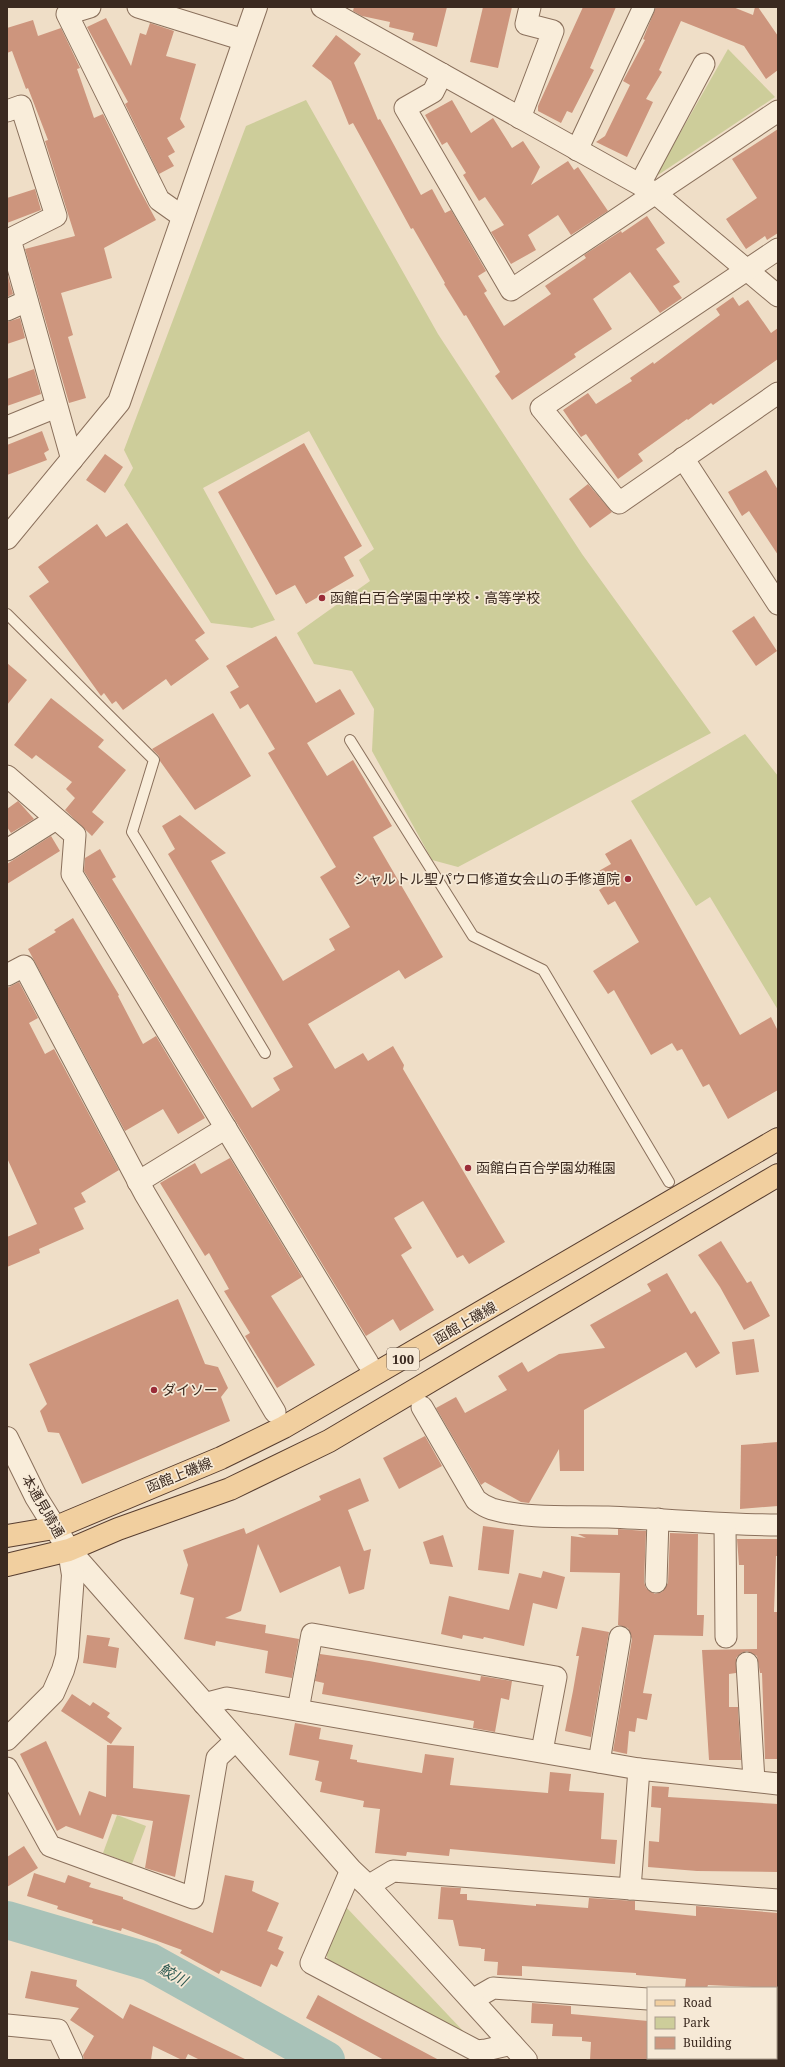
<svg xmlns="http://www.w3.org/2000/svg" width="785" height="2067" viewBox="0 0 785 2067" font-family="'Noto Serif','Noto Sans JP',serif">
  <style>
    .green { fill: #cdcd9a }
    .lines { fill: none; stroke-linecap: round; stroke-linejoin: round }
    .river { stroke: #a8c2b8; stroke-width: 38 }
    .building { fill: #cd957d }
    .service-casing { stroke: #8a705c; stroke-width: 12 }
    .minor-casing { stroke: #8a705c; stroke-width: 23 }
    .tertiary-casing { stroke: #8a705c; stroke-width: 24 }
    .primary-casing { stroke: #583e30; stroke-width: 24 }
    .service { stroke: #f9edda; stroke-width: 10 }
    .minor { stroke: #f9edda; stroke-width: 21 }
    .tertiary { stroke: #f9edda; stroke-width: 22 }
    .primary { stroke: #f1cf9f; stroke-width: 22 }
    .poi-dot { fill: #9a2c38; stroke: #f6e9d6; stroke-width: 1.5 }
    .labels { text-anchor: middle; stroke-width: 3.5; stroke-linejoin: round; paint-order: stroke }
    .shield { fill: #f6e9d6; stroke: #736357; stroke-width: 1 }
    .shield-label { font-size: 13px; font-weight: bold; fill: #3b2a20 }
    .poi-label { font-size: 14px; fill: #3b2a20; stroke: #f6e9d6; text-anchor: start }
    .street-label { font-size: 14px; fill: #3b2a20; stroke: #f6e9d6 }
    .water-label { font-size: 15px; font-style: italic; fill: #2f5a53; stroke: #f6e9d6 }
  </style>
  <rect width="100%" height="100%" fill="#efdec7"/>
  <g class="green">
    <path d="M728,49L775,97L655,177Z"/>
    <path d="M306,100L438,334L582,554L711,733L458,867L432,860L372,751L374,709L352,671L314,664L297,633L370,581L359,560L374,549L309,431L203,488L275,620L252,628L211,623L124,485L133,468L124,450L246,126Z"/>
    <path d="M745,734L778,776V1010L710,897L696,906L631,801Z"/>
    <path d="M117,1815L146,1826L132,1864L103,1853Z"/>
    <path d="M346,1907L465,2033L329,1964L326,1953Z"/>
  </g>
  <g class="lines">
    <path class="river" d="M7,1920L150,1962L326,2060"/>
  </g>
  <g class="building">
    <path d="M354,7H447L437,47L412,40L414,33L389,27L390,22L362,16L353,11Z"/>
    <path d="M483,7H512L498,68L470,62Z"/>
    <path d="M583,7H616L590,68L594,70L572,113L567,111L561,123L538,111V106Z"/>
    <path d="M656,7H733L753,15L755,7H758L778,36V70L766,79L744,46L681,21L659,70L662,72L646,99L653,102L627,157L596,142L605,136L630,85L623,81L645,40L643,39Z"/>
    <path d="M106,18L131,66L140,33L146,35L150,23L174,31L166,56L196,64L180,119L185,127L167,138L175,152L168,156L174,166L159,174L125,104L128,102L87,27Z"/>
    <path d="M33,20L38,36L61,28L80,68L77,69L94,118L103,114L137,185L156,220L104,248L112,278L61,293L73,335L68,337L86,398L69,403L25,249L75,236L45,141L48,140L28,88L26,89L12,51L7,53V28Z"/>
    <path d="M336,35L361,54L354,63L378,120L380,119L421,195L432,189L445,213L451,210L486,271L478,276L487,291L484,293L504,326L551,294L545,286L586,258L584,255L621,231L622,233L647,216L665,243L656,249L680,282L673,286L682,298L660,313L630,272L593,299L612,329L574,354L576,357L512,400L495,376L500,372L466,315L464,316L444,284L445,283L413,228L411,229L353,123L349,125L331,81L312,66Z"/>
    <path d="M452,100L471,133L493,118L512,148L523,141L540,167L531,185L568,161L574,170L578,167L608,211L571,235L558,215L528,235L536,250L511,264L491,232L504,225L485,197L479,201L463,175L466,173L447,142L442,145L425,115Z"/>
    <path d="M778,129V233L767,240L765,236L746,249L726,219L757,198L732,159Z"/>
    <path d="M35,189L41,210L7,223V198Z"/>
    <path d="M7,273L13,294L7,297Z"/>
    <path d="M733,297L739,306L748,300L771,333L778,328V359L713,405L711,403L688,420L687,419L638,454L643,461L618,479L586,434L581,437L563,410L588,393L596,404L632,381L630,378L653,362L654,364L720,315L716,309Z"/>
    <path d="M20,318L25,338L7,344V322Z"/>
    <path d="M34,369L41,394L7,406V379Z"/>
    <path d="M42,431L49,450L44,453L47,460L7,475V445Z"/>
    <path d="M304,443L362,546L344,557L354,576L306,604L295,585L276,595L218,492Z"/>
    <path d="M105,454L123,467L105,493L86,480Z"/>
    <path d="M766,470L778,490V555L749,511L742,516L728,492Z"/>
    <path d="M588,484L612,512L590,528L569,499Z"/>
    <path d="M127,523L205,633L195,640L209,659L171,686L166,679L123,710L116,701L112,704L104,693L101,696L29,596L49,582L38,567L97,524L106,537Z"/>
    <path d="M754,616L777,651L756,666L732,631Z"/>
    <path d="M276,636L316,703L340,689L355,714L307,743L327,776L353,760L392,826L373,837L443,957L405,979L399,970L308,1024L335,1069L363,1053L368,1061L393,1046L404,1065L403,1069L505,1242L469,1264L463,1255L457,1258L423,1201L394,1218L412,1248L401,1255L434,1310L400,1331L393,1319L366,1336L84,871L85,858L100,849L116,877L112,879L252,1108L280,1090L273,1078L293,1067L168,854L175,849L162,826L180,815L226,853L211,861L283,981L335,950L329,939L350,927L320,877L336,867L268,753L275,749L248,704L240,709L230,692L239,687L226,666Z"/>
    <path d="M7,663L27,680L7,705Z"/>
    <path d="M51,698L104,740L98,747L126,770L92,812L104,822L92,836L65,810L75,798L66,789L72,782L36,755L32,759L14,745Z"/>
    <path d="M213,713L251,776L195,810L160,761L159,756L152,749Z"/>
    <path d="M18,801L34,819L11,833L7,827V809Z"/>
    <path d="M51,836L60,851L7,884V864Z"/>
    <path d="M631,839L740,1035L771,1017L778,1031V1090L728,1119L709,1084L703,1087L682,1049L677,1051L672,1043L651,1055L614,990L608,994L593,971L639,942L615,901L608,905L599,890L605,886L597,872L611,864L605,854Z"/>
    <path d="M73,918L119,995L118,996L143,1044L156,1036L205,1118L178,1134L163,1109L125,1131L28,949L56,932L54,930Z"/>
    <path d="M19,982L38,1018L29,1023L45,1054L54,1049L119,1170L81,1193L86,1202L74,1208L84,1229L39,1249L40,1253L7,1267V1237L37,1224L7,1158V988Z"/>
    <path d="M230,1158L302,1277L271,1296L315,1365L277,1388L245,1336L250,1333L224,1291L229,1289L209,1253L205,1256L160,1183L195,1163L201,1174Z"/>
    <path d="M721,1241L747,1283L751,1281L770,1316L744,1330L720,1287L698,1255Z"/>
    <path d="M667,1273L691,1314L695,1311L720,1353L696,1368L686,1352L584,1410V1471H560L559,1449L529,1503L521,1502L485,1482L481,1485L436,1408L456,1397L465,1413L507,1390L498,1376L522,1362L528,1372L559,1354L605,1348L590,1325L651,1291L647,1284Z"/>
    <path d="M178,1299L205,1364L218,1367L228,1388L221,1397L230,1421L82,1484L59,1433L48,1432L40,1411L47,1404L29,1364Z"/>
    <path d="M754,1339L759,1372L736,1375L732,1342Z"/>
    <path d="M425,1436L442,1466L399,1489L383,1458Z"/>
    <path d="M778,1442V1506L740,1509L741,1445Z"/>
    <path d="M360,1478L369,1501L348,1510L364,1551L371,1549L364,1589L349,1594L340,1566L280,1593L258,1544L241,1611L225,1618L266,1625L265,1633L299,1639L292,1678L265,1673L268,1651L216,1641L215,1646L184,1639L194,1598L180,1594L188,1565L183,1550L244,1528L246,1534L321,1500L319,1496Z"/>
    <path d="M483,1526L514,1530L509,1574L478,1570Z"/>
    <path d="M618,1529L646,1531L644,1582L646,1588L655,1594L662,1592L668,1583L670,1533L698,1534L697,1615H704L703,1636L654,1635L643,1693L652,1694L647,1720L637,1718L635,1732L629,1731L627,1754L613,1751L632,1639L628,1628L618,1625L620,1573L570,1572L571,1536L586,1538L578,1534L618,1535Z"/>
    <path d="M443,1535L453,1567L430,1564L423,1542Z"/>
    <path d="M737,1539H778V1556H776L774,1612H778V1759H765L762,1673H760L757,1656L747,1651L741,1653L736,1658V1673L729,1674V1707H738L741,1760H709L702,1650L757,1649V1594H744V1565H739Z"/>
    <path d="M543,1571L565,1577L557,1609L533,1603L524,1646L484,1637L483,1639L463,1635L462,1639L441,1634L449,1596L509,1610L519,1573L541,1578Z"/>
    <path d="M582,1627L609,1632L591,1737L565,1731L573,1691L579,1656H576Z"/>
    <path d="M87,1635L110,1638L108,1646L119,1648L116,1668L83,1663Z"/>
    <path d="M320,1654L369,1661L480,1681L481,1676L512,1681L509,1700L501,1698L495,1732L473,1728L474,1721L322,1694L324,1683L315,1681Z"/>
    <path d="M72,1694L90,1706L93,1702L110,1713L107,1717L122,1728L111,1744L61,1711Z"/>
    <path d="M295,1723L321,1728L319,1739L353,1745L350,1759L357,1760V1762L422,1773L425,1754L454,1758L450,1785L548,1793L550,1772L571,1774L569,1791L604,1793L601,1839L617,1840L615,1864L450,1849L449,1856L407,1852L406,1856L375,1853L380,1809L363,1807L364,1801L320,1792L322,1782L315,1780L319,1761L289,1755Z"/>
    <path d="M46,1741L80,1816L89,1791L106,1797L107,1745L134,1746L133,1788L190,1795L175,1877L145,1868L153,1821L112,1814L103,1839L66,1826L57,1831L20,1754Z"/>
    <path d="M652,1786L669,1787L668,1797L778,1804V1872L697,1871L648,1867L649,1841L659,1842L661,1808L651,1807Z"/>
    <path d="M24,1846L38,1868L7,1887V1857Z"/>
    <path d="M34,1873L65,1883L68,1875L91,1883L89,1887L123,1897V1899L213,1933L225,1875L254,1881L252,1891L279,1903L267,1931L283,1937L278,1949L284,1952L277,1967L271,1964L261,1987L221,1970L219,1974L180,1953L182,1950L122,1928L121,1931L92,1923L93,1920L57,1909L58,1906L27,1896Z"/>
    <path d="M441,1887L461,1888L460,1894H467V1900L536,1906V1904L588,1908L589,1898L635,1901V1910L696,1916V1906L778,1913V1988L708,1985L707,1988H685L686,1979L636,1975V1973L522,1966V1976L497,1975L498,1962L484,1961L485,1949H481V1948L459,1946L453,1920L438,1919Z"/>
    <path d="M31,1971L77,1980L76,1986L123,2019L130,2004L247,2060H200L188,2054L185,2060H182L153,2046L151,2060H84L83,2055L94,2036L70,2020L79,2008L25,1998Z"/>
    <path d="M318,1995L358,2017L439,2060H384L349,2041L306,2018Z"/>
    <path d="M532,2003L571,2006V2014L648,2021V2060H590L591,2042L582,2041V2037L552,2036L553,2024L531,2023Z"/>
  </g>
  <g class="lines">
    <defs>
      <g id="service">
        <path d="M7,614L154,760L132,832L265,1053"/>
        <path d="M350,740L473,936L543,970L669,1182"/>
      </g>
      <g id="minor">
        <path d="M90,7L67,14L159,200L183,217"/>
        <path d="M138,7L244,40"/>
        <path d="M322,7L655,193L778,296"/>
        <path d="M442,74L433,92L405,108L511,290L778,111"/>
        <path d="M7,111L21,106L56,216L10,239L72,460"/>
        <path d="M520,118L553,31L526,24L530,7"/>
        <path d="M577,150L644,7"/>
        <path d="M640,184L704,64"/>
        <path d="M778,249L541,408L619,503L778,393"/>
        <path d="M7,310L27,301"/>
        <path d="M7,427L56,407"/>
        <path d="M683,458L778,604"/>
        <path d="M7,776L75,835L72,874L368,1363"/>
        <path d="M7,850L56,819"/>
        <path d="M7,975L24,966L145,1194L275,1412"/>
        <path d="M138,1182L226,1128"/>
        <path d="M422,1407L476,1500C481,1504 486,1507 492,1509C525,1519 573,1516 608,1517C664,1519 721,1525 778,1525"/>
        <path d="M725,1525L726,1637"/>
        <path d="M656,1582L658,1519"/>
        <path d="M747,1663L754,1781"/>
        <path d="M204,1704L227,1698L639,1769L778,1784"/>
        <path d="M298,1710L312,1634L556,1677L542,1751"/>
        <path d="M599,1762L620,1637"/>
        <path d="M7,1768L50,1846L193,1898L217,1758L236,1740"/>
        <path d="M351,1870L311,1963L477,2051L486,2050L512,2044"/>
        <path d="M368,1886L393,1871L778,1900"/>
        <path d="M630,1889L639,1769"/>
        <path d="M472,2000L493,1988L648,1999"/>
        <path d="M776,2008H778"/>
        <path d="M7,2025L58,2030L72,2060"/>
      </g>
      <g id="tertiary">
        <path d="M7,538L119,402L256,7"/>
        <path d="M7,1438L36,1497L69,1550L351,1870L368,1886L526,2060"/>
        <path d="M7,1739L53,1693L63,1670L67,1656L73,1575L69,1550"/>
      </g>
      <g id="primary">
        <path d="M7,1536L54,1528L221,1458L284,1427L778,1139"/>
        <path d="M7,1565L69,1550L118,1529L230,1489L329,1441L778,1175"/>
      </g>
    </defs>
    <use href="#service" class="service-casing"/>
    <use href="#minor" class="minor-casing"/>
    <use href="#tertiary" class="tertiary-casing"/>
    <use href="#primary" class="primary-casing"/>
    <use href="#service" class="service"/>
    <use href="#minor" class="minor"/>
    <use href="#tertiary" class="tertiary"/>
    <use href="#primary" class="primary"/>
  </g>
  <g class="poi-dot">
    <circle cx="322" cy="598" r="4"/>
    <circle cx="628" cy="879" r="4"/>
    <circle cx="468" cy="1168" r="4"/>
    <circle cx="154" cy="1390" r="4"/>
  </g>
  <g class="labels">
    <rect class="shield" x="387" y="1348" width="32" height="22" rx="3"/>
    <g class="shield-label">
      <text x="403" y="1364">100</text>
    </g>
    <g class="poi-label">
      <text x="330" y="603">函館白百合学園中学校・高等学校</text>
      <text x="620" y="884" text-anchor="end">シャルトル聖パウロ修道女会山の手修道院</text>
      <text x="476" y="1173">函館白百合学園幼稚園</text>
      <text x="162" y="1395">ダイソー</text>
    </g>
    <g class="street-label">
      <text transform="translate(465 1323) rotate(-30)" y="5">函館上磯線</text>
      <text transform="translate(179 1475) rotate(-22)" y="5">函館上磯線</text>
      <text transform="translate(43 1506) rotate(60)" y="5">本通見晴通</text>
    </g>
    <g class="water-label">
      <text transform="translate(173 1975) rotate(29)" y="5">鮫川</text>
    </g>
  </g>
  <rect width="785" height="2067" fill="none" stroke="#3b2a20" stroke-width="16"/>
  <rect x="647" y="1987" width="130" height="72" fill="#f6e9d6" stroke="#ab9d8d"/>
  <rect x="655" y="2000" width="20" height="6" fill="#f1cf9f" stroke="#ab9d8d"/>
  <text x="683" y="2007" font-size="12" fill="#3b2a20">Road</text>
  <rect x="655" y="2017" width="20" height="12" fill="#cdcd9a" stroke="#ab9d8d"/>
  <text x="683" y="2027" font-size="12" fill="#3b2a20">Park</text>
  <rect x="655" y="2037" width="20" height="12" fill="#cd957d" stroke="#ab9d8d"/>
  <text x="683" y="2047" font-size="12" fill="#3b2a20">Building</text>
</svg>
